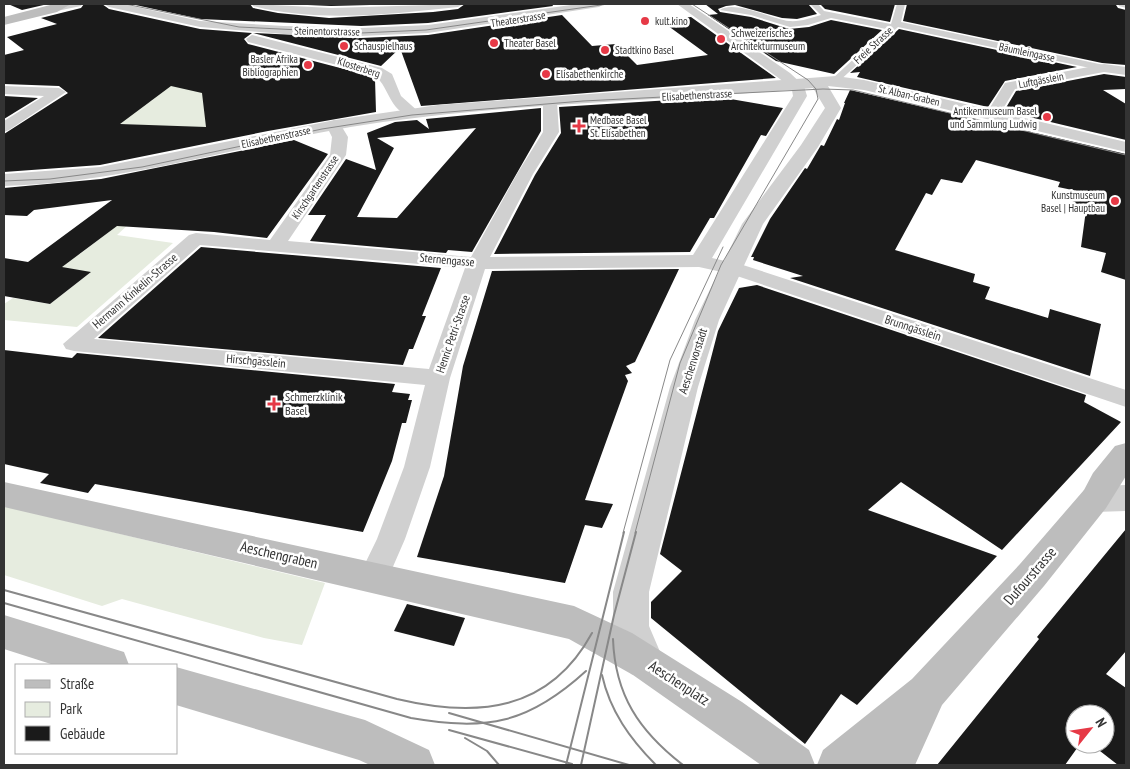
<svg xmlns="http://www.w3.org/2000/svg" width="1130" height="769" viewBox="0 0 1130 769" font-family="'PT Sans Narrow',sans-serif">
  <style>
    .green { fill: #e6ecdf }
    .building { fill: #1a1a1a; fill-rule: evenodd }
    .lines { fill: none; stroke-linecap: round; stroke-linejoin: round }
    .pedestrian { fill: #d0d0d0; fill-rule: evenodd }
    .minor { fill: #d0d0d0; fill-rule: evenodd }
    .tertiary { fill: #d0d0d0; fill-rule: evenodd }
    .secondary { fill: #bdbdbd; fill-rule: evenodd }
    .tram-far1 { stroke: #888; stroke-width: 1 }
    .tram { stroke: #888; stroke-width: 2 }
    .poi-dot { fill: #e63946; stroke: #fff; stroke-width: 2 }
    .labels { text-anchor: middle; stroke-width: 5; stroke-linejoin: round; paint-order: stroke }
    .far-street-label { font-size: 11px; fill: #333; stroke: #fff }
    .far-poi-label { font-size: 11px; fill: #333; stroke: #fff; text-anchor: start }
    .street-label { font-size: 12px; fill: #333; stroke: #fff }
    .poi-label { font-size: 12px; fill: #333; stroke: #fff; text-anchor: start }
    .near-street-label { font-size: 15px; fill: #333; stroke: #fff }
  </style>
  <rect width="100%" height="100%" fill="#fff"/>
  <g class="green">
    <path d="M211,64L217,91L205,115L208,129L105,123L153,100L131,95Z"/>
    <path d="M124,220L132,221L117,235L173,243L77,327L4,320V304L13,298L50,304L90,273L50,265L68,252L80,254Z"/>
    <path d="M4,506L325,583L302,645L264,638L122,599L102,606L4,575Z"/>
  </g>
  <g class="building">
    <path d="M8,4H48L22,10Z"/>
    <path d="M84,4H102L109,9L200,29L252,33L244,39L248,44L371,76L375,79L376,112L268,131L100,165L4,172V134L68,93L59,86L4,84V55L24,50L7,37L57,24L41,18L81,8ZM171,86L202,93L206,127L120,124Z"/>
    <path d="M131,4H250L253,8L278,13L329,18L433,12L458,9L465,4H552L553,6L428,23L361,26L200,19Z"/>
    <path d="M284,4H409L331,6Z"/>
    <path d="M705,4H808L817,14L797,19L782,18L735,5L726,6L718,9L720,12L751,17L789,29L809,27L831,20L882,30L834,74L776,61L708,15L718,14Z"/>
    <path d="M820,4H895L890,22L825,9Z"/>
    <path d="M907,4L1116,5L1118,8L1126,10V65L1102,63L903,21Z"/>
    <path d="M562,15L592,46L616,44L637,65L708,55L660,20L691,17L776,78L421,106L400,48L381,66L253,33L361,38L428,35Z"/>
    <path d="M899,29L1077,67L1005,81L988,107L857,77L860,72L850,73Z"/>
    <path d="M1104,74L1126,77V89L1103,90L1126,104V140L1004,111L1016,91Z"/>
    <path d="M850,90L1126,154V280L1101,272L1106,253L1081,247L1086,210L1071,206L1077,191L1058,187L1060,182L976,160L962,183L941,179L932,195L926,193L895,250L975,274L973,282L990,287L985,299L1048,318L1050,309L1101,324L1090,376L790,278L803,276L753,260L754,257H751L770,219L805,168L807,169L821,145L824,146L837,119L839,120L845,103H844Z"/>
    <path d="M4,96L38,98L4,119Z"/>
    <path d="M719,97L783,108L766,136L761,135L714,218H710L690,252L494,254L535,175L561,133L559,107Z"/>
    <path d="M541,108V131L472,252L448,250L446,253L310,241L326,215H308L346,159L376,170L367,133L395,122L417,120L429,129L426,119ZM476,128L397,218L357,217L394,148L377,138Z"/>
    <path d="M294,140L328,154L267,238L214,232L117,226L62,267L91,272L50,304L4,296V258L28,262L112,200L34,210L27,216L4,215V188L101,179Z"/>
    <path d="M201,247L441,268L422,316H426L413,349H409L403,365L98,338Z"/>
    <path d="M679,269L635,362L626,366L632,373L625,375L628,381L585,500L613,504L602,528L585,525L565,583L417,557L444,476L463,366L492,271Z"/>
    <path d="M757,285L1086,395L1084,402L1121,422L1002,550L901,482L868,510L997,556L857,705L841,694L805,744L651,618V602L682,571L660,554L718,331L739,288Z"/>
    <path d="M4,350L72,358L77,353L395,384L392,392L410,394L408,400H412L406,423H402L392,461L363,532L95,484L88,493L40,483L49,474L4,464Z"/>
    <path d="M1126,529V651L1106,674L1126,688V765H1118L1091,744H1105V714H1075V744H1080L1065,765H937L1039,639L1037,637Z"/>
    <path d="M407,604L465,618L454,646L394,631Z"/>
  </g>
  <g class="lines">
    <path class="pedestrian" d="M810,4H818L824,11L891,24L897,4H905L901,22L1104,65L1109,68L1104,71L898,27L836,84L832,83V79L886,29L831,18L808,25L790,27L751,15L720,10C734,0 773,19 789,21C800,22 811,18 821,15Z"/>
    <g class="minor">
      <path d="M62,4H82L81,6L52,12L46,9Z"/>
      <path d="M104,4H123L200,21L284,26L361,28L428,25L578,4H604L599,7L428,33L361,36L284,34L200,27L109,7Z"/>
      <path d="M252,4L331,8L463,4L458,7C391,14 319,23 253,6Z"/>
      <path d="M677,4H689L790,73L804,86L807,96L712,258L743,265L1126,390V407L731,274L699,267L485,269L450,378L430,467L405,539L385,585L374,589L363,585L359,576L377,539L404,467L425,385L74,351L66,349L63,344L189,235L196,233L270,240L330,155L332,137L326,125L334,120L339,122L348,137L346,155L288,241L471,257L517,174L543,132V102L550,98L557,102L559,132L533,174L490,257L693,255L793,96L792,90L780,79ZM200,245L465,268L429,369L94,339Z"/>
      <path d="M1118,4H1126V8L1119,6Z"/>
      <path d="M252,35L382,68L392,74L401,96L420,113L413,117C387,111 390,84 372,74L248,42L246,39Z"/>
      <path d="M1104,64L1126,67V75L1104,72L1015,89L998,117L993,118L986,114L1005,83Z"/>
      <path d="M4,86L59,88L66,92L9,130L4,132V121L44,96L4,94Z"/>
    </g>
    <g class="tertiary">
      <path d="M836,76L864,80L1126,142V152L864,90L828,86L841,108L818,147L763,224L719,320L698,387L649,592V626L664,661L659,674L645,679L631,674L613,626V592L670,387L695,320L742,224L801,145L825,108L813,88C670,101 526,102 383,122C256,140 134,182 4,186V174L100,167L335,120L438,105Z"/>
      <path d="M1126,485V511L1095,512L1084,508L1079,499L1084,490L1095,486Z"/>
    </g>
    <g class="secondary">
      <path d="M54,4H71L57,12L4,25V17Z"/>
      <path d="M1126,443V476L1106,508L1044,586L942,705L915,765H817L823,750L912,679L1020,564L1084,490L1093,473L1115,446Z"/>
      <path d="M4,482L574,606L632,633L742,702L809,750L815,765H761L633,675L569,639L4,507Z"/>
      <path d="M4,615L124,652L129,665H54L4,649Z"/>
      <path d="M176,667L365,720L429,750L435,765H370L359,760L176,705Z"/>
    </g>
    <g class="tram-far1">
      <path d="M125,4L239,27L361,33L426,30L608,4"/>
      <path d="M4,181L50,179L142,167L322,129L412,115L583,101L823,89L853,90L1126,155"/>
      <path d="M623,533L670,360L723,247"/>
      <path d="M635,533L680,363L721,265L818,99L816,89L808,80L692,4"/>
    </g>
    <g class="tram">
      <path d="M4,590L397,699C477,718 549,712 592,633"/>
      <path d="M4,603L411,718C487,731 528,724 586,671"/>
      <path d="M613,639C615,695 639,731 683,765"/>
      <path d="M602,675C610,711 630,739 656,765"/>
      <path d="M449,713L629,765"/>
      <path d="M449,730L572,764"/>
      <path d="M465,738L487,751L499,765"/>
      <path d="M566,765L624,532"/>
      <path d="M581,765L614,615L636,532"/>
    </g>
  </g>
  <g class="poi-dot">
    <circle cx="645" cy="21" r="5"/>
    <circle cx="721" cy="39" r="5"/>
    <circle cx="494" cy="43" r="5"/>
    <circle cx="344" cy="46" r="5"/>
    <circle cx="605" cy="50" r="5"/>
    <circle cx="308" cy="65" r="5"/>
    <circle cx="546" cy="74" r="5"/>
    <circle cx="1047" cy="117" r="5"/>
    <path d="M576.5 118.5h5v5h5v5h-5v5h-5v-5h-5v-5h5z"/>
    <circle cx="1115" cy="201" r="5"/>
    <path d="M271.5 396.5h5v5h5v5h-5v5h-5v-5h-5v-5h5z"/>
  </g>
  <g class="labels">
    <g class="far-street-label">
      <text transform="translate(518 19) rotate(-9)" y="4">Theaterstrasse</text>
      <text transform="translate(327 31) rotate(1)" y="4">Steinentorstrasse</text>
      <text transform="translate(873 45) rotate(-43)" y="4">Freie Strasse</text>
      <text transform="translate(1027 52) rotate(12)" y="4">Bäumleingasse</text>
      <text transform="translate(359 67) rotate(18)" y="4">Klosterberg</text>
      <text transform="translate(1041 80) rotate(-11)" y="4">Luftgässlein</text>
      <text transform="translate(697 95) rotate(-3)" y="4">Elisabethenstrasse</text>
      <text transform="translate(909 95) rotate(13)" y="4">St. Alban-Graben</text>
      <text transform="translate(276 137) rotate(-12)" y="4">Elisabethenstrasse</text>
      <text transform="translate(315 187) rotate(-56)" y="4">Kirschgartenstrasse</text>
    </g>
    <g class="far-poi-label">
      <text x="655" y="25">kult.kino</text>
      <text x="731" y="37">Schweizerisches<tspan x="731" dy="13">Architekturmuseum</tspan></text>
      <text x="504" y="47">Theater Basel</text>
      <text x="354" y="50">Schauspielhaus</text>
      <text x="615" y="54">Stadtkino Basel</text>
      <text x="298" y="63" text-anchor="end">Basler Afrika<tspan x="298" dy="13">Bibliographien</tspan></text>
      <text x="556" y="78">Elisabethenkirche</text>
      <text x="1037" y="115" text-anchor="end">Antikenmuseum Basel<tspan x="1037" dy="13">und Sammlung Ludwig</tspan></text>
      <text x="590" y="124">Medbase Basel<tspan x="590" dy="13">St. Elisabethen</tspan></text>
      <text x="1105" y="199" text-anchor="end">Kunstmuseum<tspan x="1105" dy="13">Basel | Hauptbau</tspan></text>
    </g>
    <g class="street-label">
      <text transform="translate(447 260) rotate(5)" y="4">Sternengasse</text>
      <text transform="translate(135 291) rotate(-41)" y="4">Hermann Kinkelin-Strasse</text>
      <text transform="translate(913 328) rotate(18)" y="4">Brunngässlein</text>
      <text transform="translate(453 334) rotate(-71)" y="4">Henric Petri-Strasse</text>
      <text transform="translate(256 361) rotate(5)" y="4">Hirschgässlein</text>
      <text transform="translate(693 361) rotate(-72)" y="4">Aeschenvorstadt</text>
    </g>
    <g class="poi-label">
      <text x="285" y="401">Schmerzklinik<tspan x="285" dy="14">Basel</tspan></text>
    </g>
    <g class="near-street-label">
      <text transform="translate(279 555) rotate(13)" y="5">Aeschengraben</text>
      <text transform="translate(1030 576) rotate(-49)" y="5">Dufourstrasse</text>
      <text transform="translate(679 683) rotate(33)" y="5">Aeschenplatz</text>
    </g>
  </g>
  <rect width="1130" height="769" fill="none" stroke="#333333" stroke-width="10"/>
  <rect x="15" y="664" width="162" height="90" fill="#ffffff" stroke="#adadad"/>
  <rect x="25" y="680" width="25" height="8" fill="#bdbdbd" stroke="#adadad"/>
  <text x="60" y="689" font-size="15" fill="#333333">Straße</text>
  <rect x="25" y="702" width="25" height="15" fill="#e6ecdf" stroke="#adadad"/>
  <text x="60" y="714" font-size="15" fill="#333333">Park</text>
  <rect x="25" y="726" width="25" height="15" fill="#1a1a1a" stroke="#adadad"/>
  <text x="60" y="739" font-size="15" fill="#333333">Gebäude</text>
  <g transform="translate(1090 729) rotate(60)"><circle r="24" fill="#ffffff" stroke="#adadad"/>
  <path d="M0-4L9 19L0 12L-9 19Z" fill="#e63946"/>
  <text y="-8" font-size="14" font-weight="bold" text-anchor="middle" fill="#333333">N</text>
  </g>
</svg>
